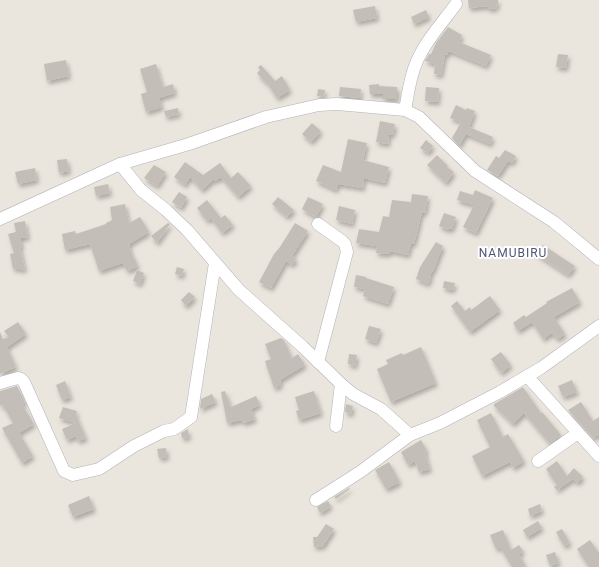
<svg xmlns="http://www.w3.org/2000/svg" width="599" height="567" viewBox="0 0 599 567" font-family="Roboto,sans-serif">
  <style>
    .building { fill: #c3bfb8; filter: url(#shadow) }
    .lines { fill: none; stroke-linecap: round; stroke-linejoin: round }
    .minor-casing { stroke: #b0b2bc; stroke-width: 13 }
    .minor { stroke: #fff; stroke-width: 12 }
    .labels { text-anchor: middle; stroke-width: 4; stroke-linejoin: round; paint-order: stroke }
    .quarter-label { font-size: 12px; letter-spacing: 1px; fill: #4f5475; stroke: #fff }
  </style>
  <defs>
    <filter id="shadow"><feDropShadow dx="2" dy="3.5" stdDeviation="2" flood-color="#0004"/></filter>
  </defs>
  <rect width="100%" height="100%" fill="#eae5dd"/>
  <g class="building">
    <path d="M468,0H498V4L496,5L497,8L488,9V6L469,8Z"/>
    <path d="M375,6L377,18L356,22L353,10Z"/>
    <path d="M426,10L429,17L414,24L411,17Z"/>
    <path d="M448,27L462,35L459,42L491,55L486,66L449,51L447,55L445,54L441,75L434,74L435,64L425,61L429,54H431L436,43Z"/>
    <path d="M558,54L568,55L566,68L556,67Z"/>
    <path d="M66,60L69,76L47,81L44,64Z"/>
    <path d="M156,64L163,87L173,84L175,93L159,98L162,107L146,112L141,94L147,92L140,69Z"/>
    <path d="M261,65L275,81L282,76L290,90L277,98L266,81L265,82L257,73L260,70L258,67Z"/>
    <path d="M379,84V86L397,87V99H383V94H370L369,85Z"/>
    <path d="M340,87L361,89L360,98L339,96Z"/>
    <path d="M426,87L439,88L438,102L425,101Z"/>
    <path d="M318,89L325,90L324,97L317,96Z"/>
    <path d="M456,105L466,110L467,108L475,111L469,127L493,137L490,144L466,134L459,146L452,138L461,122L450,118Z"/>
    <path d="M178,108L179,114L166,117L164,111Z"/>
    <path d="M380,121L395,124L393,135L389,134L388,144L376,142Z"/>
    <path d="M312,123L321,131L311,142L302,134Z"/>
    <path d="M348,139L367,143L363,160L389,167L385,183L364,178L363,188L338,184L336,190L316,181L323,165L341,172Z"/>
    <path d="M426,140L433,146L428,153L420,148Z"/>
    <path d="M505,150L516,156L512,163L508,161L498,176L487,170L496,156L499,158Z"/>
    <path d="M437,155L448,166L447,167L454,172L446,183L427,165Z"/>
    <path d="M67,159L69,171L59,173L57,160Z"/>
    <path d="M185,162L203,175L220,163L231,178L238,172L251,186L238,197L221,177L215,181L214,179L202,190L190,177L185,185L174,177Z"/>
    <path d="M154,165L166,172L157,186L144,178Z"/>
    <path d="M35,168L37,180L18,184L15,172Z"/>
    <path d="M108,184L110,193L96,196L94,187Z"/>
    <path d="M475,190L493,198L476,233L463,227L474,205L457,200L460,191L473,195Z"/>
    <path d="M179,192L187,197L181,208L172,202Z"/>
    <path d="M412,194L428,196L425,213L422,212L414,244L411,243L408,255L390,251L389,254L376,253L377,246L356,243L359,229L379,232L383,216L389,217L392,200L411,202Z"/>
    <path d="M278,197L294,210L287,217L272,204Z"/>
    <path d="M308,197L323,204L316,217L302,209Z"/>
    <path d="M207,200L221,218L225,215L233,225L222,233L211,218L207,221L197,208Z"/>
    <path d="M125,204L129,223L140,217L149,232L129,244L131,252L138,266L127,271L123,263L99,271L90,244L65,250L62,234L75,231L76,234L106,224V223L112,220L110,207Z"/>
    <path d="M339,206L355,210L352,224L336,220Z"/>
    <path d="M444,213L456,217L452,229H449V230L439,226Z"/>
    <path d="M25,221L28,237L20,238L22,246L20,247L25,269L20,270L19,268L13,269L10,254L14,253L8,234L16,232L14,223Z"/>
    <path d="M168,223L170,224L157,243L151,236Z"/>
    <path d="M295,223L308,231L292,256L296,259L292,265L286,261L271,288L259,282L274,254L280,247Z"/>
    <path d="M436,242L443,246L434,269L430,275L431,276L428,284L416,279L420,267Z"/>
    <path d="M543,245L575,266L568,275L536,254Z"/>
    <path d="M177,267L184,269L182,276L175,274Z"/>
    <path d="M137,270L144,273L140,284L133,281Z"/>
    <path d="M356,275L366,277V278L394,287L388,304L363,296L365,289L354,287Z"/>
    <path d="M444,281L455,283L453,290L443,288Z"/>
    <path d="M572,288L580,302L554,317L565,334L557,339L552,333L543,339L532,322L518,331L513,323L524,315L526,317L547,303L546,302Z"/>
    <path d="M189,292L195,297L186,306L181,300Z"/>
    <path d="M490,296L500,310L470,332L451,306L457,301L465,311L470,307L471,310Z"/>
    <path d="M18,322L26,334L7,347L16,367L0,374V332L3,339L9,337L4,331Z"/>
    <path d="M369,326L381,329L376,343L365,339Z"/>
    <path d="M281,338L284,340L292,358L298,354L305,365L280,380L281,385L274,388L265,361L271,359L265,344Z"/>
    <path d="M421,347L436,383L391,402L377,369L388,364L386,360L402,353L403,355Z"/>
    <path d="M501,352L511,365L501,373L491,359Z"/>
    <path d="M349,354L357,355L355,366L348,364Z"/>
    <path d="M572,380L577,392L563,397L558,386Z"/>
    <path d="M65,381L71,397L62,400L56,385Z"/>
    <path d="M17,386L25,402L22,404L34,424L19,433L33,456L22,463L2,428L13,423L3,405L0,406V391Z"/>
    <path d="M523,387L541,413L542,412L561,435L550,444L524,413L513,424L494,406V404Z"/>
    <path d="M225,391L231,407L256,396L260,405L251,409L255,419L244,423L242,420L227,423L221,392Z"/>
    <path d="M314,391L321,413L299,420L296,411L299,410L295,397Z"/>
    <path d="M212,394L216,402L200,409L201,399Z"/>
    <path d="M581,402L593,421L599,417V434L593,438L568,410Z"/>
    <path d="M346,404L353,406L351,414L345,412Z"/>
    <path d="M63,407L77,411L76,415L86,438L78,441L76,436L67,440L62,429L76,423L59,418Z"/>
    <path d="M491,413L503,437L508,434L524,461L513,468L510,462L482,476L472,456L490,447L477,420Z"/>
    <path d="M188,429L189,437L182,438L181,433Z"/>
    <path d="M421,440L427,451L425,452L430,469L419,472L415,461L408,465L401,452Z"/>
    <path d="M166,448L167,457L159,458L157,449Z"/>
    <path d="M557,461L567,476L574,468L583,477L577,483L573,479L557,490L554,487L557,485L546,469Z"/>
    <path d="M389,462L400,482L386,489L375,470Z"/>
    <path d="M349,488L350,489L336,499L334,497Z"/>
    <path d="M89,496L94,509L73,517L68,505Z"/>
    <path d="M328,501L331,506L320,513L317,507Z"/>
    <path d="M540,504L542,511L530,516L528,509Z"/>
    <path d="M538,521L542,528L527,537L523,530Z"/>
    <path d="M326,524L334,529L323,546L314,547L313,537H317Z"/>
    <path d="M562,529L570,543L564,546L556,532Z"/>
    <path d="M503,530L511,550L519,545L523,551L519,554L526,567H512L500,547L496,549L490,535Z"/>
    <path d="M590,540L599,553V567H589L577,549Z"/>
    <path d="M555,552L559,563L550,566L546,555Z"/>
  </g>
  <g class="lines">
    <defs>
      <g id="minor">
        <path d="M405,110C408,94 410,76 417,61C426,40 443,22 456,4"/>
        <path d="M120,164L141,190L166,210L187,230L239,290L303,347L341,384L353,394L381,409L410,435"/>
        <path d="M0,219L120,164L189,144L266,117L319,105L337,104L405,110L419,117L475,171L554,222L599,259"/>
        <path d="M318,224L342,241L345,244L347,252L318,362"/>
        <path d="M527,376L599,456"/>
        <path d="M0,383L18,378L21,379L24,382L64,471L73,475L99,469L134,446L164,431L174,429L191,417L215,263"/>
        <path d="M336,426L341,384"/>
        <path d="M538,461L578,433"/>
        <path d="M316,500L360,472L410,435L440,423L500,392L541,368L599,326"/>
      </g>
    </defs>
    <use href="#minor" class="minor-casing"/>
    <use href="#minor" class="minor"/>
  </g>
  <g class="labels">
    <g class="quarter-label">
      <text x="513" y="257">NAMUBIRU</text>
    </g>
  </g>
</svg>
